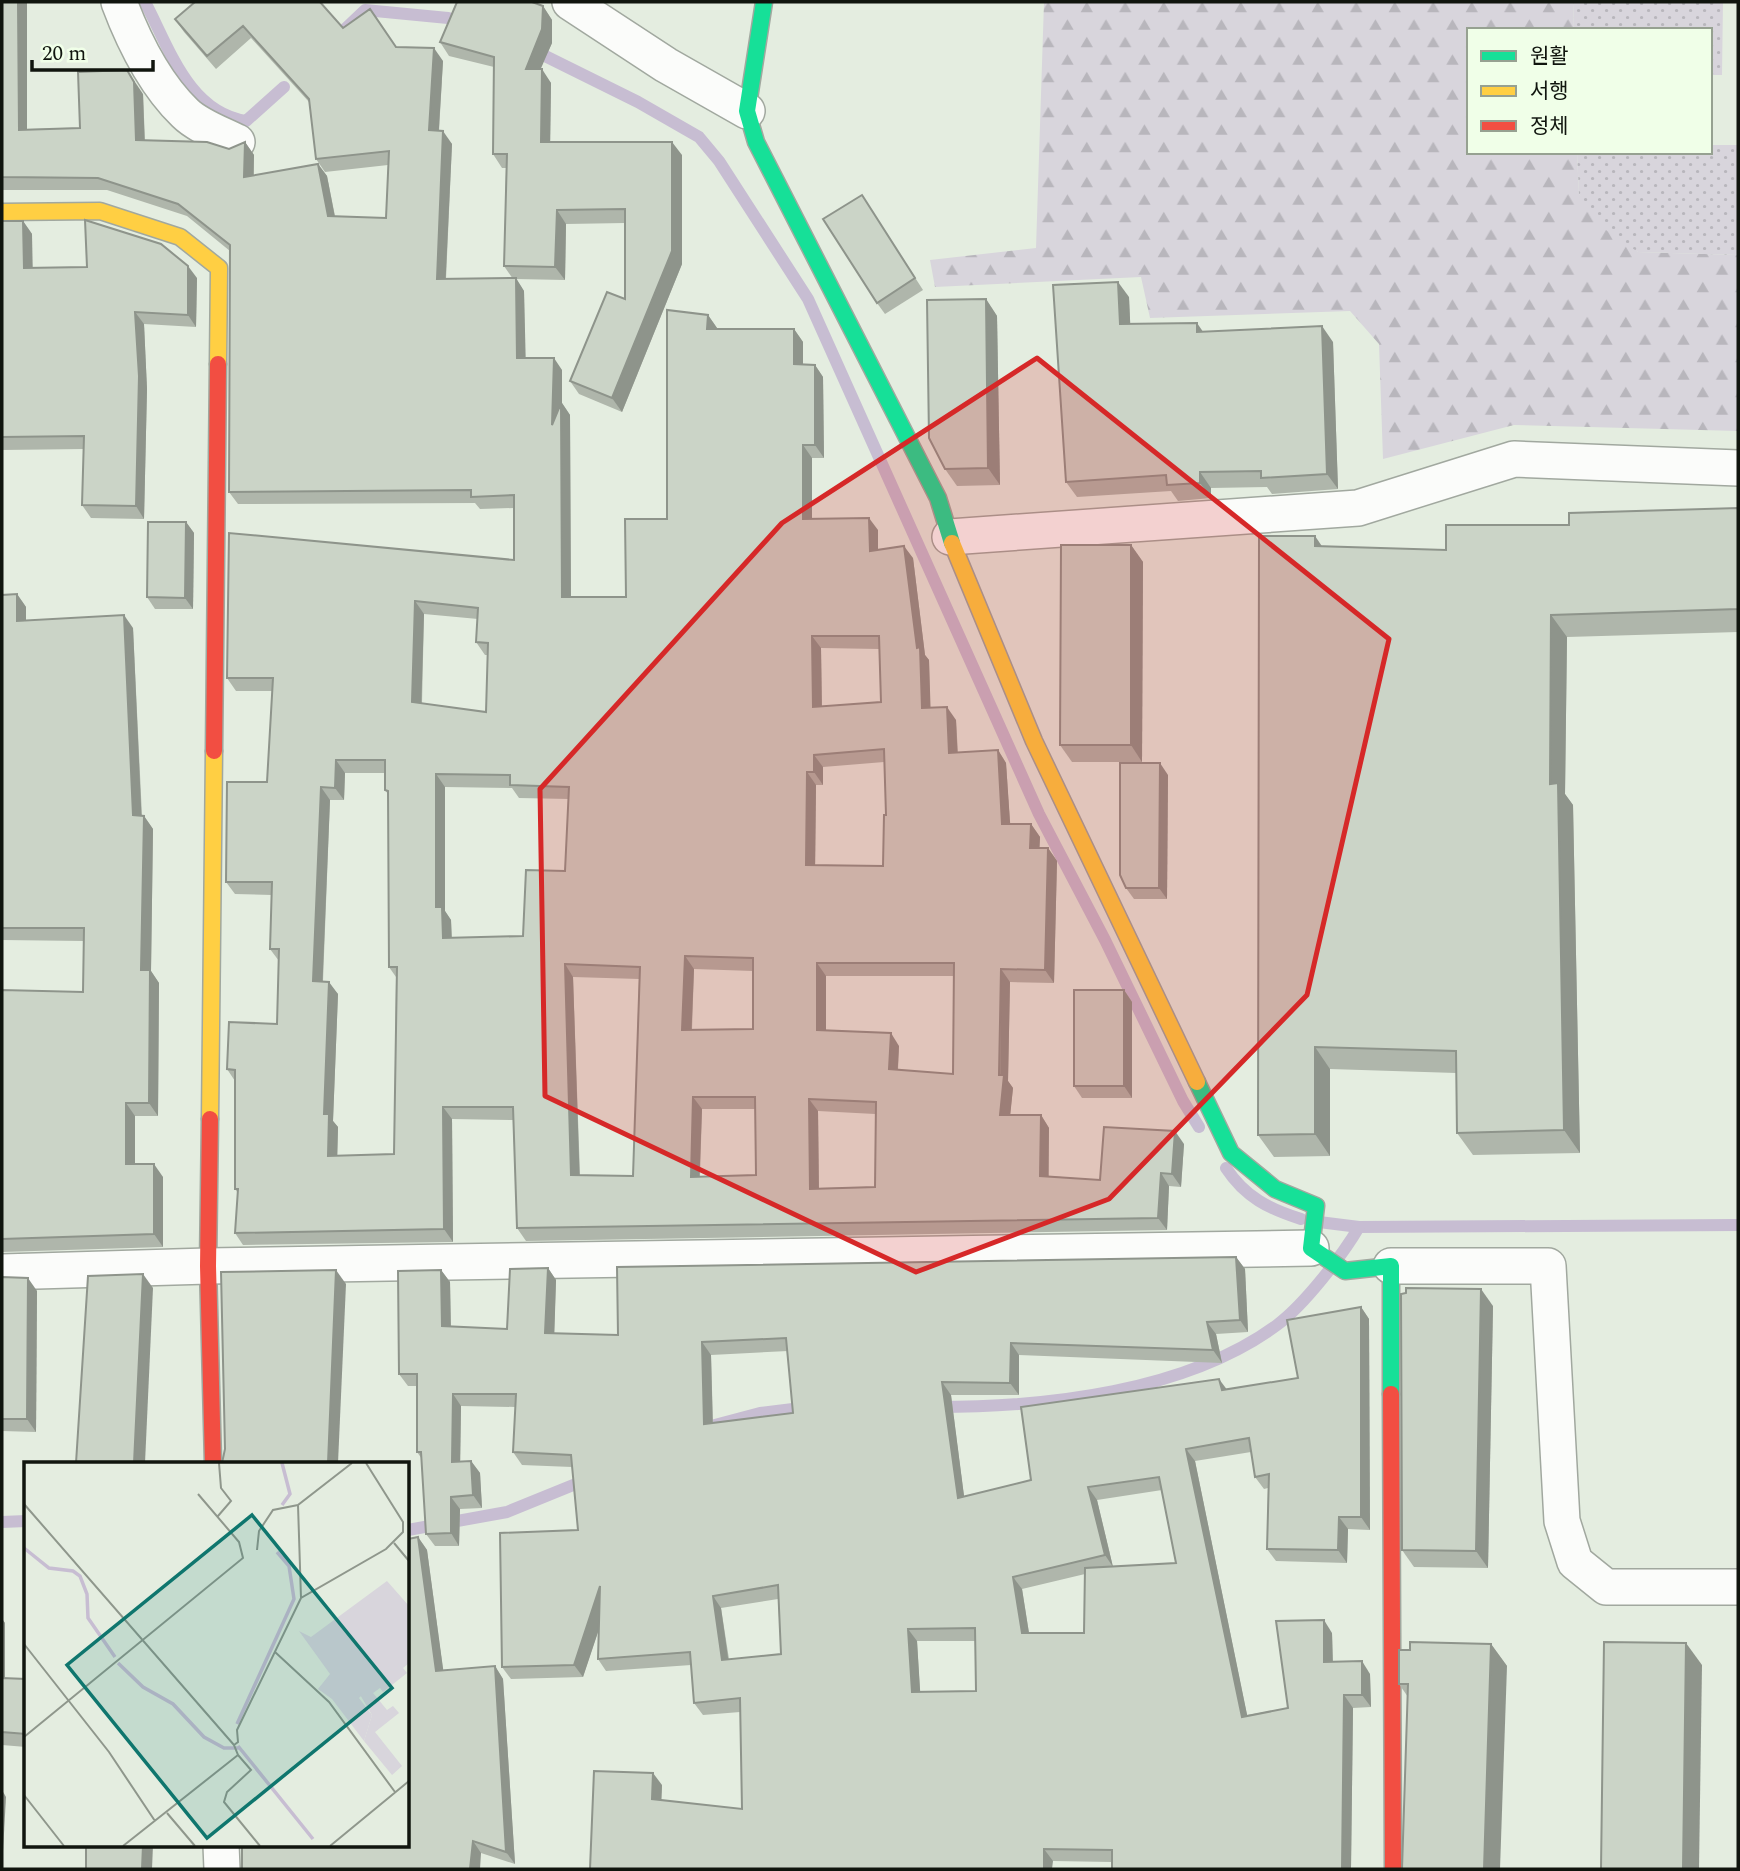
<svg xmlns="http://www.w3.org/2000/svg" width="1740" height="1871" viewBox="0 0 1740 1871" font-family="Spectral,'Noto Sans KR',serif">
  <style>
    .forest { fill: url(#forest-firs) }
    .park { fill: url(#park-dots) }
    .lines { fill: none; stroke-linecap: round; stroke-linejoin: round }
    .stream { stroke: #c7bdd2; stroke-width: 12 }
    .street-casing { stroke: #a1a89f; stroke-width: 38 }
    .fast-casing { stroke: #a1a89f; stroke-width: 19 }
    .slow-casing { stroke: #a1a89f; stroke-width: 19 }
    .jam-casing { stroke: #a1a89f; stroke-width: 19 }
    .street { stroke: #fbfcfa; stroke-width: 35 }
    .fast { stroke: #16e098; stroke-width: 16 }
    .slow { stroke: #ffcf43; stroke-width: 16 }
    .jam { stroke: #f24e42; stroke-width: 16 }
    .wall { fill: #afb6ab; fill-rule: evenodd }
    .shaded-wall { fill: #8e948b }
    .building { fill: #cbd4c7; stroke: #8e948b; stroke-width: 2; fill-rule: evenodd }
    .marked { fill: #d62828; fill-opacity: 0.2; stroke: #d62828; stroke-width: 5; stroke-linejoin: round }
    .inset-river { fill: none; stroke: #c7bdd2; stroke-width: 3.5 }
    .inset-road { fill: none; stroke: #8f978c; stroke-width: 2 }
    .view { fill: #0f766e; fill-opacity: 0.15; stroke: #0f766e; stroke-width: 3.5 }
    .inset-edge { fill: none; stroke: #10150e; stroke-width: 3.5 }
  </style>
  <defs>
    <pattern id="forest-firs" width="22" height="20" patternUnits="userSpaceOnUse" patternTransform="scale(1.75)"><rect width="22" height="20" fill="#d8d5dc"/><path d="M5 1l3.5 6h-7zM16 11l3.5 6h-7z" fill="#b8b6bc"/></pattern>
    <pattern id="park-dots" width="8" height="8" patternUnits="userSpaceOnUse" patternTransform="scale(1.75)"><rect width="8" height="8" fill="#d8d5dc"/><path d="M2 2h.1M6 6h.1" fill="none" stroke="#b8b6bc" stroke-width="1.8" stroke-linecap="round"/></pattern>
  </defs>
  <rect width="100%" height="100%" fill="#e4ede0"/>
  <path class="forest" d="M1044,2H1573L1574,30H1469V152H1577L1579,194L1638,252L1738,255V431L1514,425L1383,459L1379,344L1350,311L1150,318L1141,277L935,287L930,260L1036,248Z"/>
  <g class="park">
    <path d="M1573,2H1723L1722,75H1710V30H1574Z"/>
    <path d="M1710,145H1738V255L1638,252L1606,230L1579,194L1577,152H1710Z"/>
  </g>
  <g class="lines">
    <g class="stream">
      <path d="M145,2C169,47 188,112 246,121L284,87"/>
      <path d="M345,29L365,10L448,18L465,23"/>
      <path d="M531,49L638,102L699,137L719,161L808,299L1039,814L1105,940L1183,1101L1199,1127"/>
      <path d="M1226,1168C1245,1197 1269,1209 1301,1219"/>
      <path d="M1319,1222L1359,1227L1738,1225"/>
      <path d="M936,1407C1046,1407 1186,1392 1277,1325C1304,1305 1342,1256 1359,1227"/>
      <path d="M711,1426L760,1413L809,1407"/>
      <path d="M2,1522L26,1521"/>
      <path d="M408,1530L507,1512L588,1479"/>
    </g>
    <defs>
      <g id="street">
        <path d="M119,2C134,42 154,83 185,113C198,126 221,134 237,142"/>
        <path d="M570,2L666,65L747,111"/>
        <path d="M950,537L1358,508L1514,459L1738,468"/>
        <path d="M1391,1266H1548L1562,1521L1575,1562L1606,1587H1738"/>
        <path d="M2,1272L208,1266L1311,1248"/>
        <path d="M221,1845L222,1869"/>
      </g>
      <g id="fast">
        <path d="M764,2L747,111L756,142L938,498L952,543"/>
        <path d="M1197,1082L1231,1153L1275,1189L1316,1206L1311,1248L1345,1271L1391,1266V1394"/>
      </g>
      <g id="slow">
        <path d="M2,212L100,211L180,237L219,268L218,364"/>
        <path d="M952,543L1034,741L1197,1082"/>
        <path d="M210,1119L214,751"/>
      </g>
      <g id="jam">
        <path d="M214,751L218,364"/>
        <path d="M210,1119L208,1266L213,1463"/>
        <path d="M1391,1394L1393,1869"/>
      </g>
    </defs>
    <use href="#street" class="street-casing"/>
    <use href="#fast" class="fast-casing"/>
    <use href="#slow" class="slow-casing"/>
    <use href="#jam" class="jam-casing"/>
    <use href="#street" class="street"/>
    <use href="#fast" class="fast"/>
    <use href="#slow" class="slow"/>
    <use href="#jam" class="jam"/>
  </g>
  <g class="wall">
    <path d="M2,2H27V129L80,128L143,94L145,140L229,149L245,142L254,155V176L318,164L327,176L335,216L386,218L388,165L325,172L316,159L309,102L251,38L216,69L184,32L175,19L343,28L396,47L443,61L439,131L452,144L446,279H513L504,266L506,168H502L493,154L494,67L449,56L440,42L543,6L552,20V43L540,69L551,83L550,142L682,155V264L622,412L579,394L570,381L625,299V223L566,224L565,280L516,279L524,291L525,358L562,370V403L570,415L571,597H626L667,519L708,315L717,328V329H794L803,342V364L815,365L823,377L824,458H812V519L878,530V549L913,558L925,655L929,660L930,708L956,720L958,753L998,750L1006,763L1010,824H1031L1040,837L1039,848H1048L1057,861L1054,983L1010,982L1008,1081L1013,1088L1010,1115H1041L1049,1128V1176L1100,1180L1184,1144L1181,1187L1169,1186L1167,1230L526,1241L517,1228L513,1120L452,1119L453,1242L243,1245L235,1233L238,1193L235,1189V1081L227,1069L277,1024L279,961L270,949L272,895L235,894L226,882L267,782L273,691H236L227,678L514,560V508L480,509L475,503L238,504L229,492L230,251L187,216L107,190H2ZM424,614L478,619L476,642L485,655H488L486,712L422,704ZM821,648L879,649L881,702L822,706ZM884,762L886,815L883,866L815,865L816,785H823V767ZM345,773H385V790L388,794L389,967L396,977L394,1154L337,1156L338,1127L333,1121L338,994L323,981L330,800H344ZM445,787L512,788L519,798L569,799L565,871L523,936L452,938L451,920L445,911ZM694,969L753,971V1029L692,1030ZM826,976H954L953,1074L898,1070L899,1046L826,1030ZM573,977L639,979L633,1176L580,1175ZM702,1109H755L756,1175L700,1177ZM818,1111L875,1114V1187L819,1188Z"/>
    <path d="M862,195L923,290L885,314L877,303Z"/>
    <path d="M2,221H23L32,234V268L197,278L196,327L144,324L147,389L144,519L91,518L82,505L84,449L2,450Z"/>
    <path d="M1129,297L1130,324L1202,332L1333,342L1338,489L1272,494L1267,487L1211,488V498L1178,501L1171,491L1077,497L1066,482Z"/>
    <path d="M986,299L997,316L1000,485L957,486L945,469Z"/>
    <path d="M1738,508V632L1567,637L1565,794L1573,805L1580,1153L1473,1155L1457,1133L1456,1073L1330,1069V1156L1274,1157L1258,1135L1322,546L1446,550L1569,525Z"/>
    <path d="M186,522L194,533L193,609H155L147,597Z"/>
    <path d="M1131,545L1143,562L1142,762H1072L1060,745Z"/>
    <path d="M17,594L26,607V621L133,628L142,816H144L153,829L151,971L159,983L158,1116H135V1164L163,1177V1247L2,1252V990L83,992L84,941L2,940V595Z"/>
    <path d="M1168,775L1167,899H1134L1126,888Z"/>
    <path d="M1124,990L1132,1002V1098H1082L1074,1086Z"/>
    <path d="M1236,1257L1245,1269L1248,1332L1216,1334L1222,1363L1019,1355V1395H951L964,1497L1031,1480L1227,1389L1298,1378L1361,1307L1369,1319L1370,1530L1348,1529L1347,1563L1276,1561L1267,1549L1268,1488L1264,1489L1255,1477L1251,1452L1195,1461L1247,1715L1288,1708L1332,1633L1333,1662L1370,1674L1371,1707L1353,1708L1351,1869H1112V1862L1053,1861L590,1869L662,1785L661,1800L742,1809L740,1712L703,1715L694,1703L691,1665L606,1671L598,1659L599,1629L583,1677L511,1679L502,1667L578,1530L572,1467L522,1465L513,1452L516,1407L461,1406L460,1461H471L480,1473L482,1508L460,1509L459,1546H435L426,1534L422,1459L417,1452V1386H408L399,1374L441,1270L450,1282L451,1327L507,1329L548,1268L556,1280L554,1333L618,1335ZM788,1351L793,1413L713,1423L711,1355ZM1162,1490L1176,1563L1113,1567L1097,1500ZM1085,1574L1084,1633H1029L1022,1589ZM778,1599L781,1654L729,1659L721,1608ZM917,1641H975L976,1691L920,1692Z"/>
    <path d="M2,1277L37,1291L36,1432L2,1431Z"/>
    <path d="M1493,1306L1488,1568L1414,1567L1402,1550Z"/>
    <path d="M418,1537L427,1550L443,1670L495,1666L503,1679L515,1864L481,1853L242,1845Z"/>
    <path d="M2,1619L5,1623V1679H26V1747L2,1745Z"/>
    <path d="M1491,1644L1507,1666L1408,1697L1399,1684Z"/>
  </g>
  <g class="shaded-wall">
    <path d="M18,2H27V142L19,130Z"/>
    <path d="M543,6L552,20V43L535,82L526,69Z"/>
    <path d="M434,48L443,61L438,143L429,130Z"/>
    <path d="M542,69L551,83L550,155L541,142Z"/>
    <path d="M127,70L143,94L145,153L136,140Z"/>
    <path d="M443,131L452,144L445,292L437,279Z"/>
    <path d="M245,142L254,155L253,190L244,177Z"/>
    <path d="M672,142L682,155V264L622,412L612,398Z"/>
    <path d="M318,164L327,176L337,228L328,216Z"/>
    <path d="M557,210L566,224L565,280L555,267Z"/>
    <path d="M23,221L32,234L33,281L24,268Z"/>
    <path d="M188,266L197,278L196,327L188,315Z"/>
    <path d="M516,278L524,291L526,371L517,358Z"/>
    <path d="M1118,282L1129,297L1131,340L1120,324Z"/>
    <path d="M986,299L997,316L1000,485L988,468Z"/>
    <path d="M135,312L144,324L147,389L144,519L136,506Z"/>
    <path d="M708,315L717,328L715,342L707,329Z"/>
    <path d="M1197,323L1208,339L1197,332Z"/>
    <path d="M1322,326L1333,342L1338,489L1327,474Z"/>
    <path d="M794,329L803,342V377L794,364Z"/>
    <path d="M554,358L562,370V403L570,415L571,610L562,597L552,425Z"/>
    <path d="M815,365L823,377L824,458L815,445Z"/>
    <path d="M803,445L812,458V531L803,519Z"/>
    <path d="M1200,472L1211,488V498L1200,483Z"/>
    <path d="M869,518L878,530V563L870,551Z"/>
    <path d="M186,522L194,533L193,609L185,598Z"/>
    <path d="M1315,536L1330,558L1315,546Z"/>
    <path d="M1131,545L1143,562L1142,762L1131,745Z"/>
    <path d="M904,546L913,558L925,655L929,660L931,721L922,708L917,648Z"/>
    <path d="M17,594L26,607V634L17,621Z"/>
    <path d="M415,601L424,614L421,715L412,702Z"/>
    <path d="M124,615L133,628L142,828L133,815Z"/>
    <path d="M1551,615L1567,637L1565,794L1573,805L1580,1153L1564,1130L1550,784Z"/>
    <path d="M812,636L821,648L822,720L813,707Z"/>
    <path d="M947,707L956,720L958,766L949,753Z"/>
    <path d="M998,750L1006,763L1011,836L1002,824Z"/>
    <path d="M814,755L823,767V785L814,772Z"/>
    <path d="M336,760L345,773L344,800L335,788Z"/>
    <path d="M1160,763L1168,775L1167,899L1159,888Z"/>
    <path d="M807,772L816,785L815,877L806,865Z"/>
    <path d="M436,774L445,787V911L451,920L452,951L443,938L436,907Z"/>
    <path d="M321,787L330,800L322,994L313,981Z"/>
    <path d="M144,816L153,829L151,971L159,983L158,1116L149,1103L141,970Z"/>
    <path d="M1031,824L1040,837L1039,861L1030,848Z"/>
    <path d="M1048,848L1057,861L1054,983L1045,970Z"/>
    <path d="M685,956L694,969L691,1043L682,1030Z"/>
    <path d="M817,963L826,976V1043L817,1030Z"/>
    <path d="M565,964L573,977L580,1188L571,1175Z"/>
    <path d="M1001,969L1010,982L1008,1081L1013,1088L1009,1127L1000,1115Z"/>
    <path d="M329,982L338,994L333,1121L338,1127L337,1169L328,1156L324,1114Z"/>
    <path d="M1124,990L1132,1002V1098L1124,1086Z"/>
    <path d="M891,1033L899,1046L897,1082L889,1069Z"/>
    <path d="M1315,1047L1330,1069V1156L1315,1134Z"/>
    <path d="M693,1097L702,1109L699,1189L691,1177Z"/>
    <path d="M809,1099L818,1111L819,1201L810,1189Z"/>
    <path d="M126,1103L135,1116V1177L126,1164Z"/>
    <path d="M443,1107L452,1119L453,1242L444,1229Z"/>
    <path d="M1041,1115L1049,1128L1048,1188L1040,1176Z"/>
    <path d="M1175,1131L1184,1144L1181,1187L1172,1174Z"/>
    <path d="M154,1164L163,1177V1247L154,1234Z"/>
    <path d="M1161,1173L1169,1186L1167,1230L1158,1218Z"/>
    <path d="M1236,1257L1245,1269L1248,1332L1240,1320Z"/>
    <path d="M548,1268L556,1280L554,1345L545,1333Z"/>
    <path d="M336,1270L346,1284L338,1463H328Z"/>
    <path d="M441,1270L450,1282L451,1339L442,1326Z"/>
    <path d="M143,1274L153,1288L145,1463H134Z"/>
    <path d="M28,1278L37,1291L36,1432L27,1419Z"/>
    <path d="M1481,1289L1493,1306L1488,1568L1476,1551Z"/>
    <path d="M1361,1307L1369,1319L1370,1530L1361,1517Z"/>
    <path d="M1207,1322L1216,1334L1222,1363L1213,1350Z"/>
    <path d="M702,1342L711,1355L713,1436L704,1424Z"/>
    <path d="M1011,1343L1019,1355V1395L1010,1383Z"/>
    <path d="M1219,1379L1228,1391L1222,1390Z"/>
    <path d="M942,1382L951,1395L966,1511L958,1498Z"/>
    <path d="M453,1394L461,1406L460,1474L452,1462Z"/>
    <path d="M1186,1449L1195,1461L1250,1729L1242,1717Z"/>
    <path d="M471,1461L480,1473L482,1508L473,1495Z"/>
    <path d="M1088,1487L1097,1500L1113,1567L1105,1555Z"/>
    <path d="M451,1497L460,1509L459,1546L451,1533Z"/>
    <path d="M1339,1517L1348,1529L1347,1563L1338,1550Z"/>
    <path d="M418,1537L427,1550L445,1683L436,1671Z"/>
    <path d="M1013,1577L1022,1589L1031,1646L1022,1633Z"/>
    <path d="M600,1586L609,1599L583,1677L574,1665Z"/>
    <path d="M713,1596L721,1608L730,1672L722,1660Z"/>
    <path d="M2,1619L5,1623V1692L2,1687Z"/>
    <path d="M1324,1620L1332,1633L1333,1674L1324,1662Z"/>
    <path d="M908,1629L917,1641L921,1705L912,1692Z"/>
    <path d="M1686,1643L1702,1665L1699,1869H1683Z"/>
    <path d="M1491,1644L1507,1666L1500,1869H1484Z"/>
    <path d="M1362,1661L1370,1674L1371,1707L1362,1695Z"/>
    <path d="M495,1666L503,1679L515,1864L506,1852Z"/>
    <path d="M1344,1695L1353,1708L1351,1869H1342Z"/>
    <path d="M653,1773L662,1785L661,1811L652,1799Z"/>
    <path d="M2,1790L6,1797L2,1869Z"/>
    <path d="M473,1841L481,1853L480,1869H470Z"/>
    <path d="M143,1845H153L152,1869H142Z"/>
    <path d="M1044,1849L1053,1861L1052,1869H1044Z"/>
  </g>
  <g class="building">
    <path d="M2,2H18L19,130L80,128L78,72L127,70L134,82L136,140L207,142L229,149L245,142L244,177L318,164L328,216L386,218L389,151L316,159L309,99L243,26L207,56L175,19L195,2H320L343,28L370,9L396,47L434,48L429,130L443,131L437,279L516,278L517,358H554L552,425L561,403L562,597H626L625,519H667V310L708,315L707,329H794V364L815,365V445H803V519L869,518L870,551L904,546L917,648L920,647L922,708L947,707L949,753L998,750L1002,824H1031L1030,848H1048L1045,970L1001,969L999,1075H1004L1000,1115H1041L1040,1176L1100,1180L1104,1127L1175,1131L1172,1174L1161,1173L1158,1218L517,1228L513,1107H443L444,1229L235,1233L238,1189H235V1070L227,1069L229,1022L277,1024L279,949H270L272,882H226L227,782H267L273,678H227L229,533L514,560V495L471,497V490L229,492L230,245L178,204L98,178L2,177ZM415,601L478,608L476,642L488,643L486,712L412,702ZM812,636H879L881,702L813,707ZM884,749L886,815H884L883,866L806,865L807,772H814V755ZM336,760H385V790L388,791L389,967H397L394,1154L328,1156L329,1114H324L329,982L313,981L321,787L335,788ZM436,774L510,775V785L569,787L565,871L526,870L523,936L443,938L442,907H436ZM685,956L753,958V1029L682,1030ZM817,963H954L953,1074L889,1069L891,1033L817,1030ZM565,964L640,967L633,1176L571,1175ZM693,1097H755L756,1175L691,1177ZM809,1099L876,1102L875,1187L810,1189Z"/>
    <path d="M457,2H532L543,6L542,29L526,69H542L541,142H672V251L612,398L570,381L607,292L625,299V209L557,210L555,267L504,266L507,154H493L494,57L440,42Z"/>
    <path d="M862,195L915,278L877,303L823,219Z"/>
    <path d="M85,220L161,244L188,266V315L135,312L139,376L136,506L82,505L84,436L2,437V221H23L24,268L87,267Z"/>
    <path d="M1118,282L1120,324L1197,323V332L1322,326L1327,474L1261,478V471L1200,472V483L1167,485L1166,475L1066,482L1053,285Z"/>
    <path d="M986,299L988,468L945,469L929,438L927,300Z"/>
    <path d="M1738,508V609L1551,615L1550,784L1558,783L1564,1130L1457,1133L1456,1051L1315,1047V1134L1258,1135L1259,536H1315V546L1446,550V525H1569V513Z"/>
    <path d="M148,522H186L185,598L147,597Z"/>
    <path d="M1061,545H1131V745H1060Z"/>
    <path d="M17,594V621L124,615L133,815L144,816L141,970H150L149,1103H126V1164H154V1234L2,1239V990L83,992L84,928H2V595Z"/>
    <path d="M1120,763H1160L1159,888H1126L1120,875Z"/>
    <rect x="1074" y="990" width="50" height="96"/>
    <path d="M1236,1257L1240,1320L1207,1322L1213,1350L1011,1343L1010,1383L942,1382L958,1498L1031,1480L1021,1407L1219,1379L1222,1390L1298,1378L1287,1320L1361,1307V1517H1339L1338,1550L1267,1549L1269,1474L1255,1477L1249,1438L1186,1449L1242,1717L1288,1708L1276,1621L1324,1620V1662L1362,1661V1695H1344L1342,1869H1112V1850L1044,1849V1869H590L594,1771L653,1773L652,1799L742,1809L740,1698L694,1703L690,1652L598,1659L600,1586L574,1665L502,1667L500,1533L578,1530L571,1455L513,1452L516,1394H453L452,1462L471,1461L473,1495L451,1497V1533L426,1534L421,1452H417V1374H399L398,1271L441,1270L442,1326L507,1329L510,1269L548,1268L545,1333L618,1335L617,1267ZM786,1338L793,1413L704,1424L702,1342ZM1159,1477L1176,1563L1085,1568L1084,1633H1022L1013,1577L1105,1555L1088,1487ZM778,1585L781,1654L722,1660L713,1596ZM975,1628L976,1691L912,1692L908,1629Z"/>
    <path d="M336,1270L328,1463H222L225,1449L221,1272Z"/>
    <path d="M143,1274L134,1463H76L88,1276Z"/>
    <path d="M2,1277L28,1278L27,1419H2Z"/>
    <path d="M1406,1288L1481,1289L1476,1551L1402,1550L1401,1294L1406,1293Z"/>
    <path d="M418,1537L436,1671L495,1666L506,1852L473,1841L470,1869H242V1845H408V1539Z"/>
    <path d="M1410,1642L1491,1644L1484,1869H1402L1408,1684H1399V1650H1410Z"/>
    <path d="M1604,1642L1686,1643L1683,1869H1601Z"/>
    <path d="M2,1678L26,1679V1734L2,1732Z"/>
    <path d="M86,1845H143L142,1869H86Z"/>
  </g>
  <path class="marked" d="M1037,358L1389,639L1307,995L1109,1199L916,1272L545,1096L540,789L782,523Z"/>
  <g transform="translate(24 1462)">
    <rect width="385" height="385" fill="#e4ede0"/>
    <path d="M363,119L385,144V186L335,236L348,253L340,279L308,237L294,227L306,212L275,169L287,175Z" fill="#d8d5dc"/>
    <path d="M385,186V201L379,206L383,211L359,230L356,226L349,231L363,248L369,244L375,251L351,270L378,304L368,313L340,279L348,253L335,231Z" fill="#d8d5dc"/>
    <path class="inset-river" d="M258,43L266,32L258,1M0,86L25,106L49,109L56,114L63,132L64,156L91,195M94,201L119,225L149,242L180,275L200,286H216M213,262L270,137L265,104L253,90M214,284L289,377"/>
    <path class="inset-road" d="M0,42L210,283M194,54L207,39L197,26L195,1M370,81L385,99M233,88L235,69L249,48L274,43M277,136L274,43L328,1M0,182L85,290L131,359M251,190L305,240L371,330M0,275L219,96L215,80L174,32M214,293L227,308L203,330L200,340L236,384M0,333L40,384M143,351L171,384M99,384L214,293L210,283L214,280L213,268L277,136L362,87L379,70V60L342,1M306,384L385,319"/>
    <path class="view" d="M228,53L368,226L183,376L43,203Z"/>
    <rect width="385" height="385" class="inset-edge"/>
  </g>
  <rect width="1740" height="1871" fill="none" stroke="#10150e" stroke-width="7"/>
  <rect x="1467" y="28" width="245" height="126" fill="#f0ffe8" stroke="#96a191" stroke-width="2"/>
  <rect x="1481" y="51" width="35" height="10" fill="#16e098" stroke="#96a191" stroke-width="2"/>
  <text x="1530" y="63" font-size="21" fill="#10150e">원활</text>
  <rect x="1481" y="86" width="35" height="10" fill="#ffcf43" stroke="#96a191" stroke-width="2"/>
  <text x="1530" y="98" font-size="21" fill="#10150e">서행</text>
  <rect x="1481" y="121" width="35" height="10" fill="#f24e42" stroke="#96a191" stroke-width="2"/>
  <text x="1530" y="133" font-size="21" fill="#10150e">정체</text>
  <path d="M32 60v10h121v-10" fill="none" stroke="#10150e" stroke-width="3.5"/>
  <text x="42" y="60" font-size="21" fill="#10150e" stroke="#f0ffe8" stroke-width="5" paint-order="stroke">20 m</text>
</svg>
